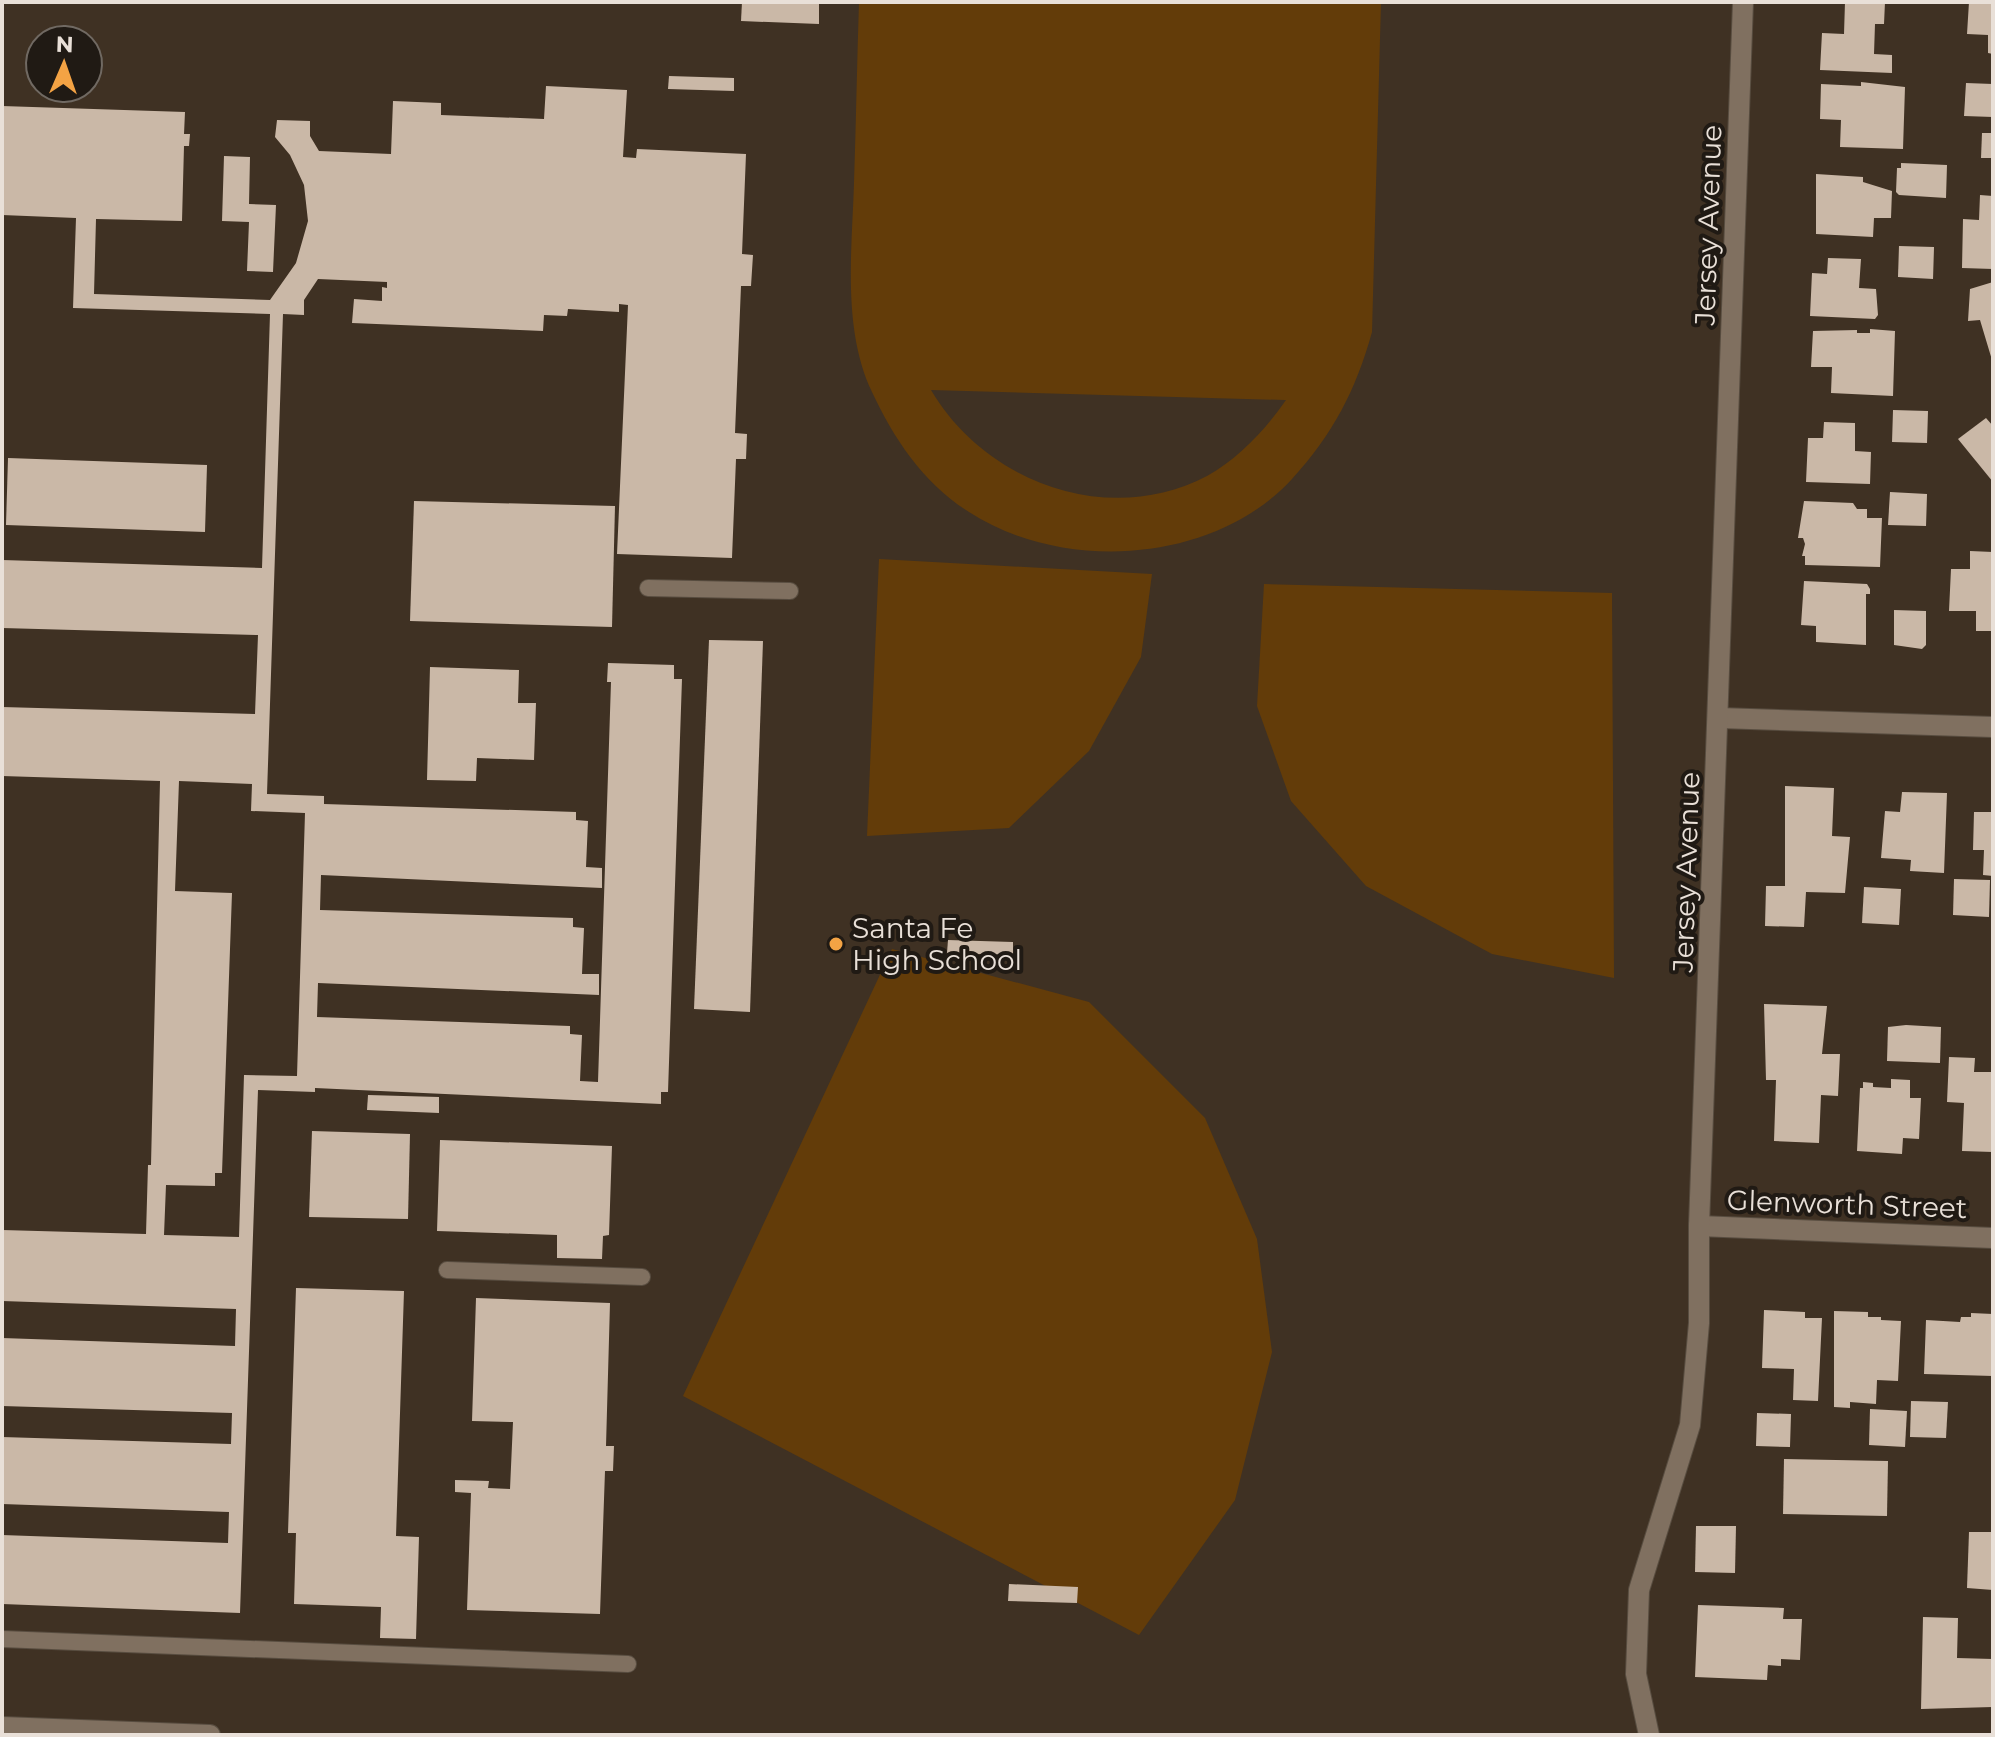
<svg xmlns="http://www.w3.org/2000/svg" width="1995" height="1737" viewBox="0 0 1995 1737" font-family="Montserrat,sans-serif">
  <style>
    .green { fill: #633c09; fill-rule: evenodd }
    .building { fill: #cab8a7; fill-rule: evenodd }
    .lines { fill: none; stroke-linecap: round; stroke-linejoin: round }
    .service-casing { stroke: #584d40; stroke-width: 18 }
    .minor-casing { stroke: #584d40; stroke-width: 22 }
    .service { stroke: #807060; stroke-width: 16 }
    .minor { stroke: #807060; stroke-width: 20 }
    .poi-dot { fill: #f4a344; stroke: #201a14; stroke-width: 3 }
    .labels { text-anchor: middle; stroke-width: 8; stroke-linejoin: round; paint-order: stroke }
    .street-label { font-size: 28px; fill: #e9e0d8; stroke: #201a14 }
    .poi-label { font-size: 28px; fill: #e9e0d8; stroke: #201a14; text-anchor: start }
  </style>
  <rect width="100%" height="100%" fill="#3f3123"/>
  <g class="green">
    <path d="M859,2H1381L1372,332C1356,390 1333,434 1292,479C1214,564 1063,573 969,512C923,483 894,439 872,392C842,329 852,250 854,183C856,123 857,62 859,2ZM931,390L1285,400H1286C1265,430 1239,458 1207,476C1108,528 985,482 931,390Z"/>
    <path d="M879,559L1152,574L1141,657L1089,751L1009,828L867,836Z"/>
    <path d="M1264,584L1612,593L1614,978L1492,954L1366,886L1291,801L1257,706Z"/>
    <path d="M892,949L1089,1002L1205,1118L1257,1239L1272,1352L1235,1500L1139,1635L683,1396Z"/>
  </g>
  <g class="building">
    <path d="M742,2H819V24L741,21Z"/>
    <path d="M1845,2H1885L1884,24H1875L1874,54L1892,55V73L1820,70L1822,33L1844,34Z"/>
    <path d="M1969,2H1993V54L1988,53V35L1967,34Z"/>
    <path d="M669,76L734,78V91L668,89Z"/>
    <path d="M1861,82L1905,87L1903,149L1840,147L1841,120L1820,119L1821,84L1861,86Z"/>
    <path d="M1966,83L1993,84V117L1964,116Z"/>
    <path d="M546,86L627,90L623,157L636,158L637,149L746,154L742,254L753,255L751,286H741L735,433L747,434L746,459H736L732,558L617,554L628,305L619,304V312L568,309L567,316L544,315L543,331L352,323L354,299L382,301V287L387,288V282L318,279L304,300V315L283,314L267,794L324,796V804L576,812V820L588,821L586,867L602,868V888L321,875L320,910L573,918V927L584,928L582,974H599V995L318,983L317,1017L570,1026V1034L582,1035L580,1081L598,1082L611,682H607L608,663L674,665V679H682L668,1092H661V1104L315,1088V1092L258,1090L240,1613L2,1604V1535L228,1543L229,1512L2,1504V1437L231,1444L232,1413L2,1406V1338L235,1346L236,1309L2,1301V1230L146,1234L148,1165H151L160,781L2,776V707L255,714L258,635L2,628V560L262,568L270,314L73,308L76,218L2,215V106L185,112L184,134H190L189,146H184L182,221L96,219L94,294L270,300L296,263L308,221L304,185L290,155L275,137L277,120L310,121V136L319,151L391,154L393,101L441,103V115L544,119ZM179,781L252,784L251,811L305,813L297,1076L244,1075L239,1237L164,1235L166,1185L215,1186V1173H222L232,893L175,891Z"/>
    <path d="M1982,133H1993V158H1981Z"/>
    <path d="M224,156L250,157L249,204L276,205L273,272L247,271L249,222L222,221Z"/>
    <path d="M1901,163L1947,165L1946,198L1899,195L1896,192L1897,168H1901Z"/>
    <path d="M1816,174L1863,177V182L1892,191L1891,218H1874L1873,237L1816,234Z"/>
    <path d="M1980,195L1993,196V269L1962,268L1963,219L1979,220Z"/>
    <path d="M1899,246L1934,247L1933,279L1898,277Z"/>
    <path d="M1828,258L1861,259L1859,288L1876,289L1878,315L1875,319L1810,316L1812,273L1827,274Z"/>
    <path d="M1993,282V360H1992L1980,320L1968,321L1970,289Z"/>
    <path d="M1870,329L1895,331L1893,396L1831,393L1832,367H1811L1813,331L1857,330V333H1870Z"/>
    <path d="M1893,410L1928,411L1927,443L1892,442Z"/>
    <path d="M1986,418L1993,426V482L1958,439Z"/>
    <path d="M1824,422L1855,423V451L1871,452L1870,484L1806,482L1808,438H1823Z"/>
    <path d="M8,458L207,465L205,532L6,525Z"/>
    <path d="M1890,492L1927,494L1926,526L1888,525Z"/>
    <path d="M414,501L615,506L612,627L410,621Z"/>
    <path d="M1804,501L1853,503L1857,509H1867V518H1882L1880,567L1805,565V556H1802L1805,544L1803,538H1798Z"/>
    <path d="M1970,551L1993,552V631H1976V611H1949L1951,569H1970Z"/>
    <path d="M1804,581L1867,584L1870,589V594H1866V645L1816,642V626L1801,625Z"/>
    <path d="M1894,610L1926,611V645L1922,649L1894,645Z"/>
    <path d="M709,640L763,641L750,1012L694,1009Z"/>
    <path d="M430,667L519,670L518,703H536L534,760L477,758L476,781L427,780Z"/>
    <path d="M1785,786L1834,788L1832,836L1850,837L1845,893L1806,892L1804,927L1765,926L1766,886H1785Z"/>
    <path d="M1902,792L1947,793L1944,873L1910,871L1911,860L1881,858L1885,811L1900,812Z"/>
    <path d="M1974,812H1993V876L1983,875L1984,850H1973Z"/>
    <path d="M1954,879L1990,880L1989,917L1953,915Z"/>
    <path d="M1864,887L1901,889L1899,925L1862,923Z"/>
    <path d="M948,940L1013,942V955L947,953Z"/>
    <path d="M1764,1004L1827,1006L1822,1054H1840L1838,1096L1821,1095L1819,1143L1774,1141L1776,1080H1766Z"/>
    <path d="M1906,1025L1941,1027L1940,1063L1887,1061L1888,1027Z"/>
    <path d="M1949,1057L1975,1058L1974,1072H1993V1152L1962,1151L1964,1103L1947,1102Z"/>
    <path d="M1891,1079L1910,1080V1098H1921L1919,1139L1903,1138L1902,1154L1857,1151L1860,1088H1863V1082L1873,1083V1087L1891,1088Z"/>
    <path d="M368,1095L439,1097V1113L367,1110Z"/>
    <path d="M312,1131L410,1134L408,1219L309,1217Z"/>
    <path d="M440,1140L612,1146L609,1235L603,1236L602,1259L557,1258V1235L437,1231Z"/>
    <path d="M296,1288L404,1291L396,1536L419,1537L416,1639L380,1638L381,1607L294,1604L296,1533H288Z"/>
    <path d="M476,1298L610,1303L606,1446H614L613,1471H605L600,1614L467,1610L471,1493L455,1492V1480L489,1481L488,1488L510,1489L513,1422L472,1421Z"/>
    <path d="M1764,1310L1805,1312V1318H1822L1818,1401L1793,1400L1794,1369L1762,1368Z"/>
    <path d="M1834,1311L1868,1312V1317H1881V1320L1901,1321L1898,1381L1877,1380L1876,1404L1850,1402V1408L1834,1407Z"/>
    <path d="M1971,1313L1993,1314V1376L1924,1374L1926,1320L1960,1322L1961,1317H1971Z"/>
    <path d="M1911,1401L1948,1402L1946,1438L1910,1437Z"/>
    <path d="M1870,1409L1907,1411L1905,1447L1869,1445Z"/>
    <path d="M1757,1413L1791,1414L1790,1447L1756,1446Z"/>
    <path d="M1784,1459L1888,1461L1887,1516L1783,1514Z"/>
    <path d="M1696,1526H1736L1735,1573L1695,1572Z"/>
    <path d="M1969,1532H1993V1590L1967,1588Z"/>
    <path d="M1009,1584L1078,1587L1077,1603L1008,1601Z"/>
    <path d="M1698,1605L1784,1608L1783,1619H1802L1800,1660L1781,1659V1666L1768,1665L1767,1680L1695,1677Z"/>
    <path d="M1923,1617L1958,1618L1957,1658L1993,1659V1707L1921,1709Z"/>
  </g>
  <g class="lines">
    <defs>
      <g id="service">
        <path d="M648,588L790,591"/>
        <path d="M447,1270L642,1277"/>
        <path d="M2,1639L628,1664"/>
      </g>
      <g id="minor">
        <path d="M1720,718L1993,727"/>
        <path d="M1699,1226L1993,1238"/>
        <path d="M2,1727L210,1735"/>
        <path d="M1649,1735L1636,1674L1639,1590L1690,1425L1699,1323V1226L1743,2"/>
      </g>
    </defs>
    <use href="#service" class="service-casing"/>
    <use href="#minor" class="minor-casing"/>
    <use href="#service" class="service"/>
    <use href="#minor" class="minor"/>
  </g>
  <circle class="poi-dot" cx="836" cy="944" r="8"/>
  <g class="labels">
    <g class="street-label">
      <text transform="translate(1708 225) rotate(-88)" y="10">Jersey Avenue</text>
      <text transform="translate(1686 872) rotate(-88)" y="10">Jersey Avenue</text>
      <text transform="translate(1847 1204) rotate(2)" y="10">Glenworth Street</text>
    </g>
    <g class="poi-label">
      <text x="852" y="938">Santa Fe<tspan x="852" dy="32">High School</tspan></text>
    </g>
  </g>
  <rect width="1995" height="1737" fill="none" stroke="#e9e0d8" stroke-width="8"/>
  <g transform="translate(64 64) rotate(2)"><circle r="38" fill="#201a14" stroke="#706962" stroke-width="2"/>
  <path d="M0-6L14 30L0 20L-14 30Z" fill="#f4a344"/>
  <text y="-12" font-size="22" font-weight="bold" text-anchor="middle" fill="#e9e0d8">N</text>
  </g>
</svg>
